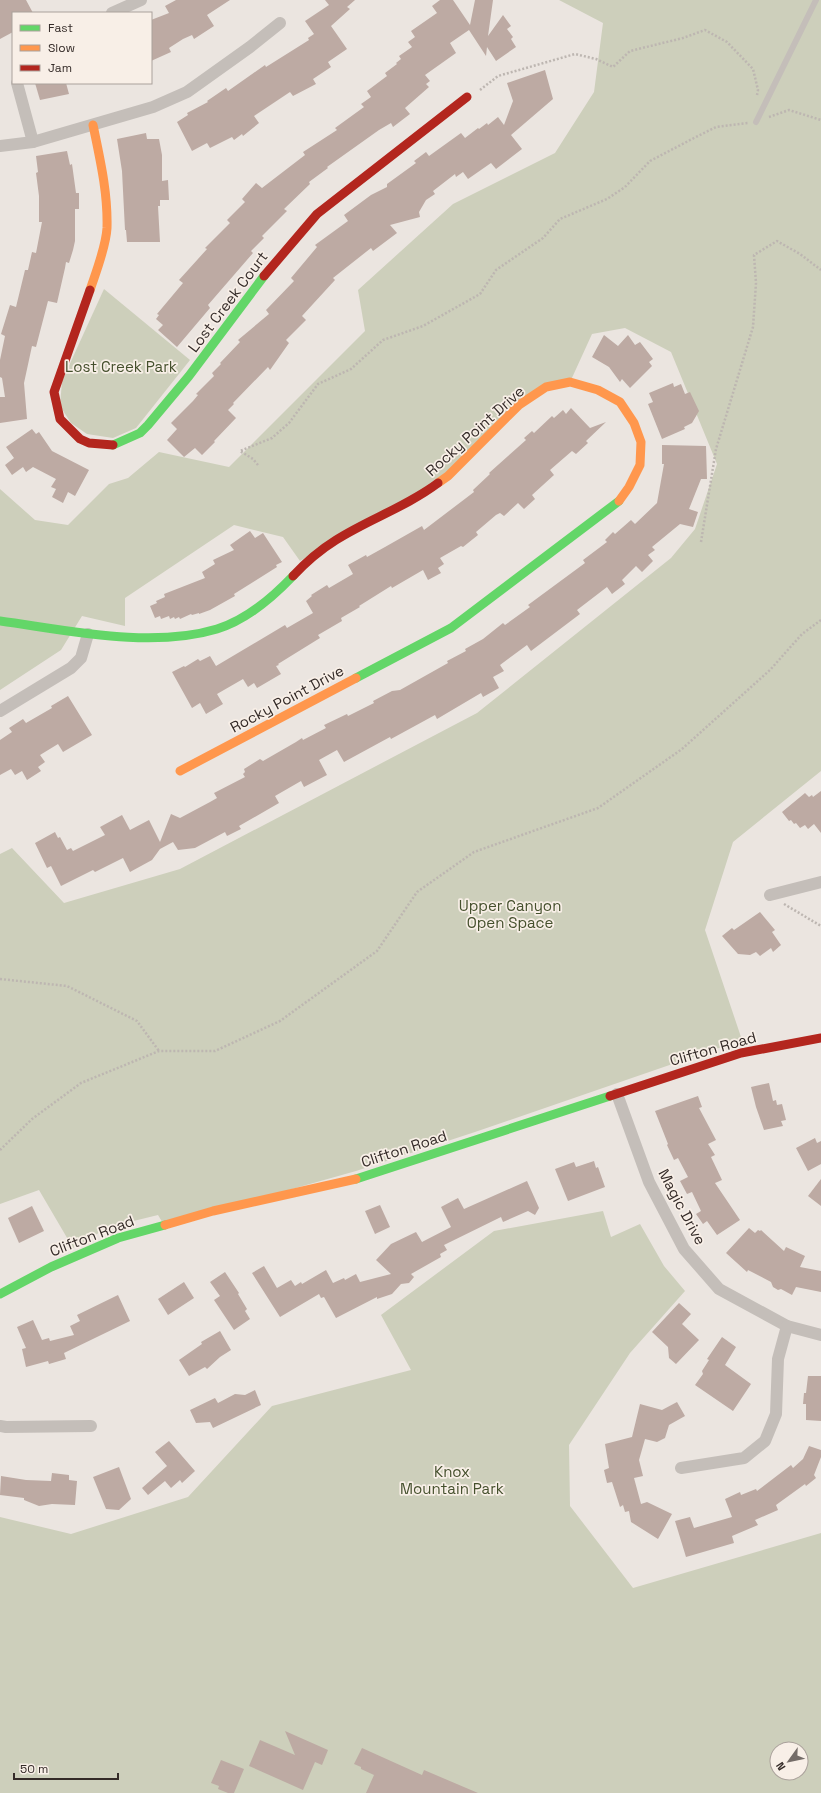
<svg xmlns="http://www.w3.org/2000/svg" width="821" height="1793" viewBox="0 0 821 1793" font-family="'Space Grotesk',sans-serif">
  <style>
    .green { fill: #cdcfbb; fill-rule: evenodd }
    .building { fill: #bdaaa3 }
    .lines { fill: none; stroke-linecap: round; stroke-linejoin: round }
    .path { stroke: #bdb6b1; stroke-width: 2.5; stroke-dasharray: 2 2; stroke-linecap: butt }
    .lane { stroke: #c4beb9; stroke-width: 6 }
    .street { stroke: #c4beb9; stroke-width: 12 }
    .fast { stroke: #63d668; stroke-width: 9 }
    .slow { stroke: #ff974d; stroke-width: 9 }
    .jam { stroke: #b3261e; stroke-width: 9 }
    .labels { text-anchor: middle; stroke-width: 3.5; stroke-linejoin: round; paint-order: stroke }
    .street-label { font-size: 15px; fill: #342b28; stroke: #f8efe7 }
    .park-label { font-size: 15px; fill: #45502d; stroke: #f8efe7 }
  </style>
  <rect width="100%" height="100%" fill="#ebe5e0"/>
  <g class="green">
    <path d="M559,0H821V771L733,842L705,930L742,1040L475,1132L356,1171L164,1225L158,1215L109,1227L73,1248L39,1190L0,1204V854L12,848L64,903L180,869L477,713L671,558L695,529L717,464L671,352L625,328L592,334L571,380L545,385L447,475L300,561L283,537L234,525L125,598V626L82,616L61,650L0,690V489L35,520L68,525L109,484L128,478L159,452L229,467L365,331L358,290L453,204L555,153L594,92L603,23Z"/>
    <path d="M104,289L190,360L136,428L113,438L87,434L71,423L60,406L62,381Z"/>
    <path d="M603,1211L611,1237L640,1224L664,1266L685,1291L630,1353L569,1445L570,1506L633,1588L821,1533V1793H0V1517L71,1534L188,1497L272,1406L411,1370L381,1315L494,1231ZM777,1749H801V1773H777Z"/>
  </g>
  <g class="building">
    <path d="M0,0H26L33,13H13V32L0,39Z"/>
    <path d="M176,0H230L207,15L214,26L194,39L192,35L183,39L169,48L171,52L151,61V20L169,13L165,6Z"/>
    <path d="M325,0H355L347,7L350,9L331,26L347,49L328,62L331,67L313,79L316,84L293,96L290,92L254,116L259,123L243,136L242,134L234,140L232,137L210,148L207,143L192,151L177,122L188,115L187,113L208,102L207,101L226,88L228,91L265,65L266,67L309,40L308,38L314,34L305,21L329,5Z"/>
    <path d="M440,0H453L470,25L475,0H493L488,36L503,15L511,26L507,29L513,37L511,39L516,47L496,61L487,47L486,56L469,30L450,43L456,53L425,75L430,81L426,84L429,87L405,108L410,114L393,127L391,123L379,130L327,167L328,168L309,182L310,184L284,209L287,211L262,236L264,238L251,251L253,253L208,305L210,308L177,347L158,330L163,325L156,319L159,315L157,314L183,283L179,280L207,249L205,248L230,223L227,220L245,202L242,199L256,183L262,188L305,155L303,152L337,130L335,128L364,107L361,104L371,97L367,91L387,76L385,73L397,64L396,63L401,59L399,56L412,47L408,42L415,37L411,31L437,13L432,6Z"/>
    <path d="M545,70L553,99L511,135L522,149L496,169L491,163L468,179L463,172L456,177L455,174L433,191L435,194L426,200L419,212L420,217L390,225L397,233L373,251L371,248L333,278L335,280L302,316L306,320L286,340L289,343L270,370L268,367L233,403L234,404L228,410L236,418L214,441L215,442L202,455L195,448L184,457L167,440L177,429L171,423L193,401L198,395L196,394L214,376L212,373L221,364L220,363L240,342L238,340L269,314L266,310L294,281L291,278L317,247L315,245L348,221L344,215L371,195L387,187V184L416,163L414,161L426,152L429,156L461,133L465,138L478,128L479,129L487,123L488,125L498,117L504,125L513,101L507,83Z"/>
    <path d="M35,83H66L69,94L40,100Z"/>
    <path d="M146,133L147,139H159L162,155V181L168,180L169,200H160V206H158L160,242H127L126,230H125L122,171L117,139Z"/>
    <path d="M67,151L70,165L72,164L76,193H79V209H75V241L73,250L69,263L66,262L65,268L57,303L48,301L36,347L32,346L24,383L27,419L0,423V397H5L2,378L0,377V360L5,336L1,334L10,305L16,307L25,270H28L32,252L36,253L42,222H39V196L36,173L38,172L36,156Z"/>
    <path d="M604,335L618,346L628,335L635,345L640,342L653,359L649,362L652,366L630,388L622,379L620,382L609,367L592,357Z"/>
    <path d="M673,383L674,387L681,384L685,394L690,392L699,411L692,423L684,427L685,429L662,439L648,404L653,402L649,393Z"/>
    <path d="M571,408L590,428L606,422L586,441L588,443L576,454L572,451L550,470L554,475L532,495L535,499L524,509L518,503L504,516L500,513L496,515L476,532L478,535L463,547L461,546L440,558L444,564L438,568L441,573L428,580L423,570L392,588L391,586L359,606L360,607L341,618L342,621L318,635L320,638L278,664L279,665L276,666L281,674L257,688L254,683L248,687L243,679L217,694L223,704L206,714L200,703L192,708L172,672L184,666L185,667L198,659L200,661L210,656L216,666L285,625L287,628L313,613L306,601L312,596L311,595L327,585L329,588L353,574L348,565L366,555L367,557L385,547L422,526L424,530L474,492L473,490L490,474L489,473L526,440L524,438L532,431L534,433L552,416L554,418L563,410L566,414Z"/>
    <path d="M32,429L36,434L39,432L52,451L89,470L75,496L68,492L63,503L52,497L56,489L51,487L56,479L33,467L26,472L23,467L12,475L5,465L14,458L6,447Z"/>
    <path d="M662,445L706,446L707,479H701L689,509L698,512L693,527L680,524L652,547L655,550L648,555L653,561L642,572L636,566L622,580L625,584L612,594L607,587L577,610L580,614L531,651L527,645L500,665L504,671L493,677L499,688L483,697L481,693L437,719L435,715L391,739L390,737L344,762L337,750L319,760L327,775L304,787L301,781L275,796L279,803L239,826L241,829L227,836L225,832L195,848L178,850L173,842L160,849L152,860L130,872L123,858L95,872L93,870L61,886L51,866L47,868L35,843L55,832L58,838L60,837L67,850L71,848L73,851L105,835L100,827L122,815L130,830L149,820L160,842L171,814L180,818L210,802L217,798L214,793L245,777L243,774L245,772L244,769L260,759L263,761L296,742L302,738L303,740L326,728L324,725L347,714L348,716L374,703L373,701L392,691L400,690L448,663L447,661L466,651L465,649L483,639L503,623L505,625L530,607L528,605L585,563L583,560L607,542L605,540L613,532L615,534L631,520L635,524L657,503L664,464H662Z"/>
    <path d="M250,531L255,538L263,533L282,562L276,565L277,567L234,594L235,596L210,610L199,614V613L192,615L191,614L180,619L179,617L175,619L174,617L170,619L169,616L161,619L160,616L155,618L150,606L157,603L156,601L165,597L164,594L205,578L202,572L215,564L213,560L234,550L230,545Z"/>
    <path d="M68,696L92,735L63,752L58,744L40,755L45,762L38,767L41,771L27,780L22,771L15,775L11,769L0,775V740L12,732L9,728L23,719L26,723L52,708L51,706Z"/>
    <path d="M821,791V833L814,824L808,829L805,825L800,828L796,823L794,824L791,820L789,821L782,812L805,793L809,797L812,795L813,797Z"/>
    <path d="M760,912L775,930L772,932L781,945L773,952L771,948L760,956L756,952L750,955L738,954L722,936L732,928L734,930Z"/>
    <path d="M769,1083L773,1101L776,1100L777,1105L782,1104L786,1120L781,1121L783,1126L764,1130L756,1107L751,1087Z"/>
    <path d="M698,1096L702,1107L699,1108L716,1140L708,1144L715,1155L711,1157L722,1180L715,1183L740,1220L717,1235L707,1221L703,1224L696,1214L701,1211L692,1192L687,1194L680,1181L688,1177L678,1158L674,1160L667,1145L668,1144L655,1111Z"/>
    <path d="M815,1138L817,1143L821,1141V1164L808,1171L796,1148Z"/>
    <path d="M594,1161L596,1168L598,1167L605,1187L568,1201L555,1169L574,1162L576,1167Z"/>
    <path d="M821,1179V1206L808,1196Z"/>
    <path d="M527,1181L539,1208L535,1215L528,1211L503,1222L501,1217L444,1245L447,1250L440,1254L441,1257L411,1274L414,1277L409,1283L401,1284L392,1294L377,1299V1297L336,1318L324,1297L321,1298L319,1294L280,1317L252,1273L264,1266L277,1288L291,1280L295,1286L301,1282L302,1284L326,1270L333,1283L344,1278L345,1280L356,1274L360,1282L391,1274L376,1260L391,1244L416,1232L422,1242L451,1227L441,1207L458,1198L464,1209Z"/>
    <path d="M380,1205L390,1227L375,1234L365,1211Z"/>
    <path d="M32,1206L44,1231L19,1243L8,1218Z"/>
    <path d="M749,1228L755,1233L758,1230L760,1231L761,1230L784,1251L786,1247L805,1256L800,1267L821,1271V1292L796,1287L792,1295L781,1289L778,1290L773,1287L771,1282L748,1270L747,1272L726,1253Z"/>
    <path d="M225,1272L239,1293L238,1294L247,1309L245,1311L250,1319L234,1330L214,1300L220,1296L210,1282Z"/>
    <path d="M184,1282L194,1298L168,1315L158,1299Z"/>
    <path d="M118,1295L130,1321L64,1353L66,1359L49,1364L48,1361L26,1367L22,1349L26,1348L17,1327L33,1320L42,1340L49,1338L50,1341L74,1335L70,1326L80,1321L77,1315Z"/>
    <path d="M679,1303L691,1314L682,1324L699,1340L676,1364L669,1358L668,1347L652,1332Z"/>
    <path d="M220,1331L231,1350L220,1357L207,1369L205,1367L189,1376L179,1360L202,1344L201,1342Z"/>
    <path d="M722,1337L736,1347L725,1365L751,1384L733,1411L695,1385L703,1374L702,1371L709,1360L707,1359Z"/>
    <path d="M808,1376H821V1421L806,1420V1404H803L804,1393H806Z"/>
    <path d="M255,1390L261,1405L213,1428L210,1422L196,1423L190,1410L215,1398L218,1403L235,1394L245,1395Z"/>
    <path d="M677,1402L685,1416L669,1425L665,1438L657,1442L645,1439L639,1460L643,1476L634,1478L641,1504L647,1502L672,1514L658,1539L631,1522L629,1511L625,1512L623,1505L620,1507L612,1482L607,1483L604,1470L609,1468L605,1444L632,1437L640,1404L662,1410Z"/>
    <path d="M169,1441L195,1471L182,1483L180,1480L171,1488L165,1481L148,1495L142,1488L167,1466L155,1452Z"/>
    <path d="M809,1446L821,1450V1457L814,1475L816,1478L806,1486L805,1484L776,1505L778,1510L755,1520L758,1525L732,1536L734,1543L686,1557L675,1521L690,1517L694,1528L732,1517L725,1499L740,1492L741,1495L756,1489L757,1491L791,1465L793,1468L803,1459Z"/>
    <path d="M119,1467L131,1499L119,1510L106,1509L93,1477Z"/>
    <path d="M52,1473L69,1475V1480L77,1481L75,1505L52,1504L39,1506L24,1500V1498L0,1495L1,1476L26,1480L51,1481Z"/>
    <path d="M285,1731L328,1750L322,1765L315,1762L303,1790L249,1766L260,1740L295,1755Z"/>
    <path d="M362,1748L422,1775L424,1770L478,1793H366L374,1775L361,1769V1767L354,1764Z"/>
    <path d="M221,1760L244,1769L234,1793H228L218,1789L219,1786L211,1783Z"/>
  </g>
  <g class="lines">
    <g class="path">
      <path d="M480,90L498,76L575,54L596,59L613,67L630,51L683,38L705,30L727,42L753,69L758,90L757,95"/>
      <path d="M769,117L789,110L821,120"/>
      <path d="M258,465L253,459L240,451L272,438L289,423L318,384L351,369L383,340L423,326L480,294L496,270L543,238L560,219L607,199L625,187L650,161L694,138L716,127L748,123"/>
      <path d="M701,542L716,449L753,327L756,283L754,255L777,241L800,254L821,270"/>
      <path d="M784,904L821,926"/>
      <path d="M0,979L67,986L137,1021L159,1051"/>
      <path d="M0,1150L32,1119L81,1083L159,1051H215L280,1021L377,951L417,892L474,852L598,808L682,749L770,670L802,634L821,620"/>
    </g>
    <path class="lane" d="M756,122L816,0"/>
    <g class="street">
      <path d="M112,13L141,0"/>
      <path d="M17,83L33,142"/>
      <path d="M0,146L33,142L153,107L187,92L250,47L280,23"/>
      <path d="M0,711L71,668L81,658L88,634"/>
      <path d="M770,895L821,882"/>
      <path d="M617,1094L649,1182L684,1249L719,1289L787,1326L821,1335"/>
      <path d="M0,1426L6,1427L91,1426"/>
      <path d="M681,1468L744,1458L765,1441L776,1414L778,1359L787,1326"/>
    </g>
    <g class="fast">
      <path d="M113,445L140,433L148,425L189,376L264,276"/>
      <path d="M0,621C67,630 151,649 217,629C247,620 272,598 293,576"/>
      <path d="M356,678L451,628L619,501"/>
      <path d="M356,1179L610,1096"/>
      <path d="M0,1294L51,1267L118,1238L165,1225"/>
    </g>
    <g class="slow">
      <path d="M90,290C96,272 106,247 107,228C108,193 100,159 93,125"/>
      <path d="M438,483L448,476L519,405L546,387L570,382L598,390L620,402L634,423L641,442L640,465L629,487L619,501"/>
      <path d="M180,771L356,678"/>
      <path d="M165,1225L213,1211L356,1179"/>
    </g>
    <g class="jam">
      <path d="M264,276L317,214L467,97"/>
      <path d="M90,290L54,392L60,419L80,439L89,443L113,445"/>
      <path d="M293,576C306,562 320,550 336,540C369,519 406,507 438,483"/>
      <path d="M610,1096L741,1053L821,1038"/>
    </g>
  </g>
  <g class="labels">
    <g class="street-label">
      <text transform="translate(228 302) rotate(-53)" y="5">Lost Creek Court</text>
      <text transform="translate(475 431) rotate(-42)" y="5">Rocky Point Drive</text>
      <text transform="translate(287 699) rotate(-28)" y="5">Rocky Point Drive</text>
      <text transform="translate(713 1049) rotate(-16)" y="5">Clifton Road</text>
      <text transform="translate(404 1149) rotate(-18)" y="5">Clifton Road</text>
      <text transform="translate(682 1207) rotate(62)" y="5">Magic Drive</text>
      <text transform="translate(92 1236) rotate(-21)" y="5">Clifton Road</text>
    </g>
    <g class="park-label">
      <text x="121" y="372">Lost Creek Park</text>
      <text x="510" y="911">Upper Canyon<tspan x="510" dy="17">Open Space</tspan></text>
      <text x="452" y="1477">Knox<tspan x="452" dy="17">Mountain Park</tspan></text>
    </g>
  </g>
  <rect x="12" y="12" width="140" height="72" fill="#f8efe7" stroke="#aaa19b"/>
  <rect x="20" y="25" width="20" height="6" fill="#63d668" stroke="#aaa19b"/>
  <text x="48" y="32" font-size="12" fill="#342b28">Fast</text>
  <rect x="20" y="45" width="20" height="6" fill="#ff974d" stroke="#aaa19b"/>
  <text x="48" y="52" font-size="12" fill="#342b28">Slow</text>
  <rect x="20" y="65" width="20" height="6" fill="#b3261e" stroke="#aaa19b"/>
  <text x="48" y="72" font-size="12" fill="#342b28">Jam</text>
  <g transform="translate(789 1761) rotate(237)"><circle r="19" fill="#f8efe7" stroke="#aaa19b"/>
  <path d="M0-3L7 15L0 10L-7 15Z" fill="#746c68"/>
  <text y="-6" font-size="11" font-weight="bold" text-anchor="middle" fill="#342b28">N</text>
  </g>
  <path d="M14 1773v6h104v-6" fill="none" stroke="#342b28" stroke-width="2"/>
  <text x="20" y="1773" font-size="12" fill="#342b28" stroke="#f8efe7" stroke-width="3" paint-order="stroke">50 m</text>
</svg>
